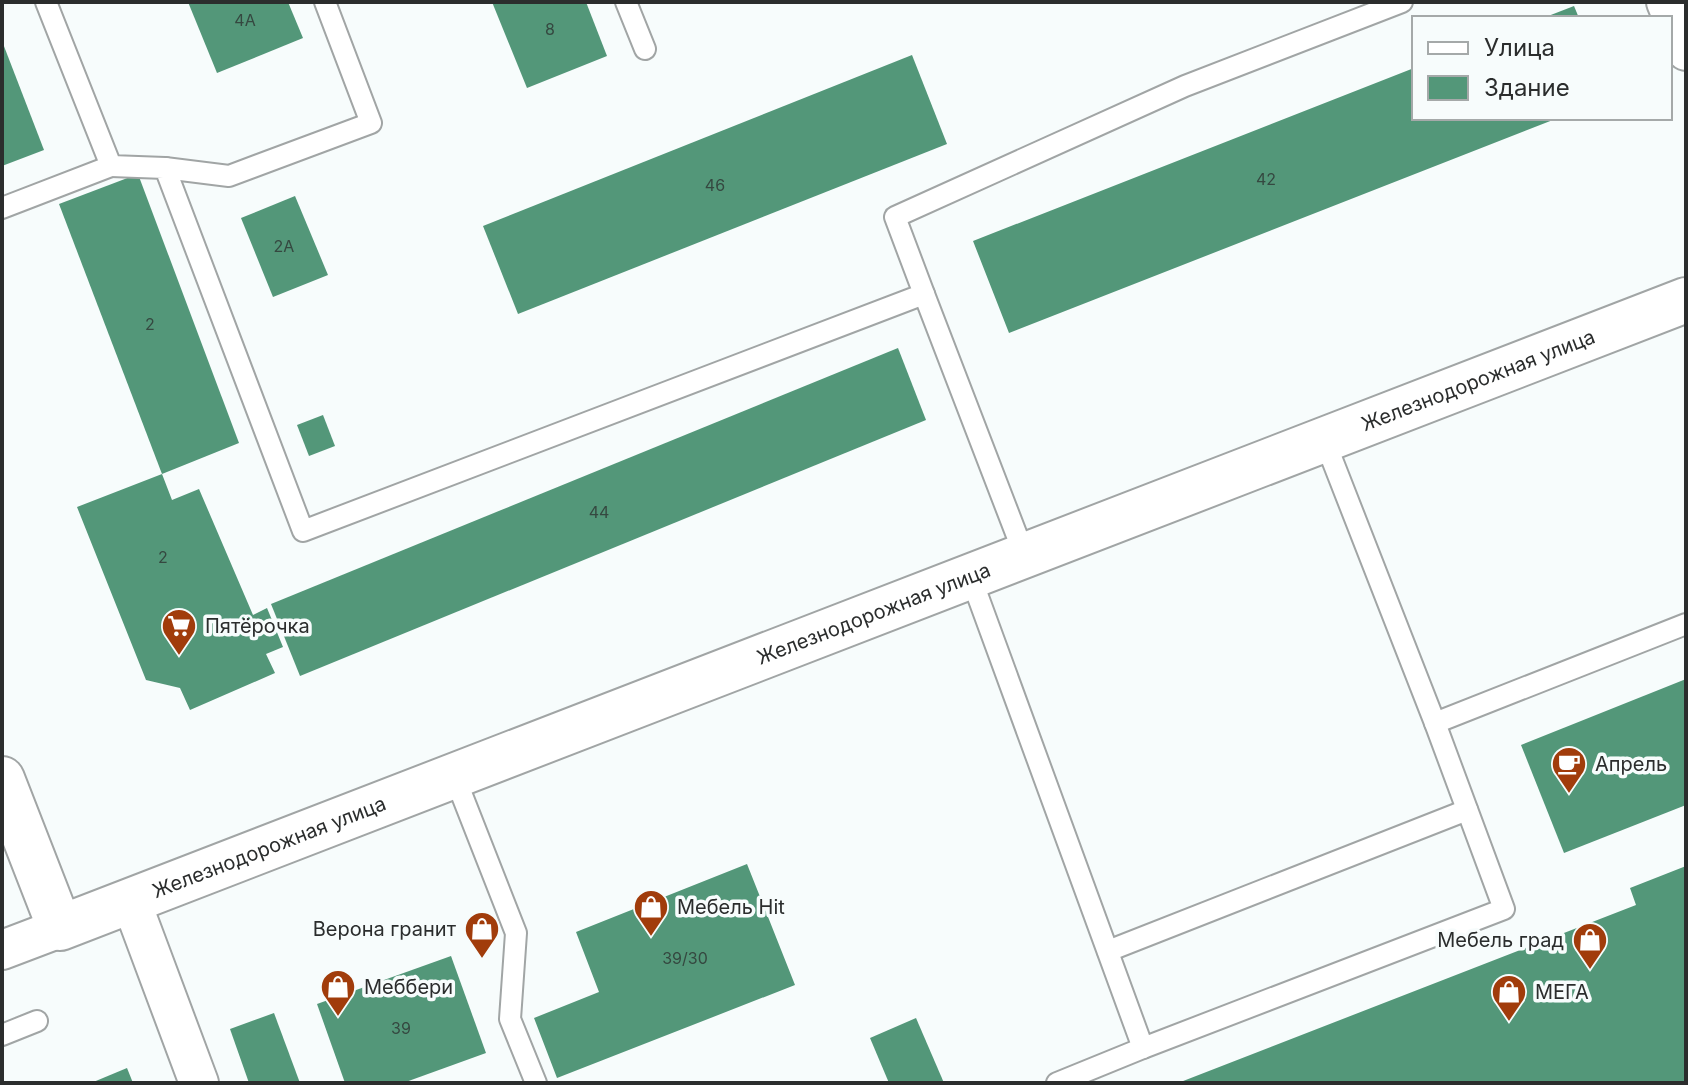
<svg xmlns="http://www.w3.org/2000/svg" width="1688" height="1085" viewBox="0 0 1688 1085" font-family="Inter,sans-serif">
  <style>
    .building { fill: #539779 }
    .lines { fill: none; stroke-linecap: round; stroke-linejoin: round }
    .service-casing { stroke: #a1a5a5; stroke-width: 24 }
    .minor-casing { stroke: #a1a5a5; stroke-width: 42 }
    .secondary-casing { stroke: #a1a5a5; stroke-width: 48 }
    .service { stroke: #fff; stroke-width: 20 }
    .minor { stroke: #fff; stroke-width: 38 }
    .secondary { stroke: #fff; stroke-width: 44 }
    .labels { text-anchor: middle; stroke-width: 7; stroke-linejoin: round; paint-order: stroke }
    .number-label { font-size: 16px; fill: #354840 }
    .street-label { font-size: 20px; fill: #2b2d2d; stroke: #f7fcfc }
    .poi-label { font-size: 20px; fill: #2b2d2d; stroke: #f7fcfc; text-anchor: start }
  </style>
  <rect width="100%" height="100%" fill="#f7fcfc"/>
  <g class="building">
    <path d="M188,2H288L303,38L217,73Z"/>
    <path d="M492,2H586L607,56L527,88Z"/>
    <path d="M1574,6L1579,18H1543Z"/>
    <path d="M2,41L44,150L2,166Z"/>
    <path d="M912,55L947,144L518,314L483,226Z"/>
    <path d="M1414,68V118H1558L1009,333L973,241Z"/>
    <path d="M138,174L239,443L162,474L59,204Z"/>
    <path d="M295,196L328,275L273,297L241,218Z"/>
    <path d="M898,348L926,420L300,676L271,604Z"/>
    <path d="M323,415L335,446L309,456L297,425Z"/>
    <path d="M162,474L172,500L199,489L253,615L267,608L283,647L266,654L275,673L190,710L180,688L146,680L77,507Z"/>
    <path d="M1686,679V805L1564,853L1521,745Z"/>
    <path d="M747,864L795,985L557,1078L534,1018L599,992L576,932Z"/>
    <path d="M1686,866V1083H1178L1636,905L1630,888Z"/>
    <path d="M451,956L486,1053L403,1083H345L317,1004Z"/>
    <path d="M274,1013L300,1083H249L230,1029Z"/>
    <path d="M916,1018L944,1083H889L870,1038Z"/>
    <path d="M127,1068L133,1083H91Z"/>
  </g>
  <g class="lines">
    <defs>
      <g id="service">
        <path d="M46,2L111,166L165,168L303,531L924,294L895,217L1185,86L1402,2"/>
        <path d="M626,2L645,49"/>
        <path d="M165,168L229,176L371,123L325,2"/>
        <path d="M2,208L111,166"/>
        <path d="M924,294L1024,554"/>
        <path d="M970,575L1143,1048L1504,909L1435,723L1324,439"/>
        <path d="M1435,723L1686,624"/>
        <path d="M454,775L516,933L510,1019L536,1083"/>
        <path d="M1108,951L1467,810"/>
        <path d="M2,1035L37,1021"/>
        <path d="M1057,1083L1143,1048"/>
      </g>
      <g id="minor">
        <path d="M1666,2L1686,51"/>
        <path d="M131,901L199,1083"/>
        <path d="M2,950L60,928"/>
      </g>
      <g id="secondary">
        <path id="s1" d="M2,779L60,928L1686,300"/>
      </g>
    </defs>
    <use href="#service" class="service-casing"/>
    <use href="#minor" class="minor-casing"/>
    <use href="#secondary" class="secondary-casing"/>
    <use href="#service" class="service"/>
    <use href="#minor" class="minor"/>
    <use href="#secondary" class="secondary"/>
  </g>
  <defs>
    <symbol id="supermarket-pin" viewBox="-11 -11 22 30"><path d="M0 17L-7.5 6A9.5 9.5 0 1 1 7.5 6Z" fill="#a13c0b" stroke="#f7fcfc"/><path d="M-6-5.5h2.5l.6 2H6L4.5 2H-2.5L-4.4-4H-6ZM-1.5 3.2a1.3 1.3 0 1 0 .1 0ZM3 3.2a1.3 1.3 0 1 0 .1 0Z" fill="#fff"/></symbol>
    <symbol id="cafe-pin" viewBox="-11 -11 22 30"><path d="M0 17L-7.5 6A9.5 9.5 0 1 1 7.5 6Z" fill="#a13c0b" stroke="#f7fcfc"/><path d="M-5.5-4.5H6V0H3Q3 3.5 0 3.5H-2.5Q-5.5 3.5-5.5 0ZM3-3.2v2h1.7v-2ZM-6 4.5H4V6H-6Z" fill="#fff"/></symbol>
    <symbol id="shop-pin" viewBox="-11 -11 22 30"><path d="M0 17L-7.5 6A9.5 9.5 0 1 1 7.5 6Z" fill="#a13c0b" stroke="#f7fcfc"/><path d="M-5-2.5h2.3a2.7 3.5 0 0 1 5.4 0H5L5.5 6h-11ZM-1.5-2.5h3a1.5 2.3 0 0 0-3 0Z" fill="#fff"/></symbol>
  </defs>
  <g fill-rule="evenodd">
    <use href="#supermarket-pin" x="159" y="606" width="40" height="54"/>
    <use href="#cafe-pin" x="1549" y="744" width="40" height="54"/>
    <use href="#shop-pin" x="631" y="887" width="40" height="54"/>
    <use href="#shop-pin" x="462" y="909" width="40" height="54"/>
    <use href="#shop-pin" x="1570" y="920" width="40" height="54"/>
    <use href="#shop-pin" x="318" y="967" width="40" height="54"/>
    <use href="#shop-pin" x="1489" y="972" width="40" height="54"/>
  </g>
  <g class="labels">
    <g class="number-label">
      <text x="245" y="26">4А</text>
      <text x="550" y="35">8</text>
      <text x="1266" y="185">42</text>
      <text x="715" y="191">46</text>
      <text x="284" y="252">2А</text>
      <text x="150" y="330">2</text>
      <text x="599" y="518">44</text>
      <text x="163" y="563">2</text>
      <text x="685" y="964">39/30</text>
      <text x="401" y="1034">39</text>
    </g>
    <g class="street-label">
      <text dy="7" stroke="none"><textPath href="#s1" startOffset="1680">Железнодорожная улица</textPath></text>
      <text dy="7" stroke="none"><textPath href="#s1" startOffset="1032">Железнодорожная улица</textPath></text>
      <text dy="7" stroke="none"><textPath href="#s1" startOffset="384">Железнодорожная улица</textPath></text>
    </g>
    <g class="poi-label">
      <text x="205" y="633">Пятёрочка</text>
      <text x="1595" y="771">Апрель</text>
      <text x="677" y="914">Мебель Hit</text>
      <text x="456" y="936" text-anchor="end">Верона гранит</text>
      <text x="1564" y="947" text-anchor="end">Мебель град</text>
      <text x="364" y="994">Меббери</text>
      <text x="1535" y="999">МЕГА</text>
    </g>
  </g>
  <rect width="1688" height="1085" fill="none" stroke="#2b2d2d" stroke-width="8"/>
  <rect x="1412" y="16" width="260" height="104" fill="#f7fcfc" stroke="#a5a9a9" stroke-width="2"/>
  <rect x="1428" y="42" width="40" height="12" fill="#ffffff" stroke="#a5a9a9" stroke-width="2"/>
  <text x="1484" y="56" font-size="24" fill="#2b2d2d">Улица</text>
  <rect x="1428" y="76" width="40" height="24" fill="#539779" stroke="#a5a9a9" stroke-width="2"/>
  <text x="1484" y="96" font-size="24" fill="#2b2d2d">Здание</text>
</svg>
